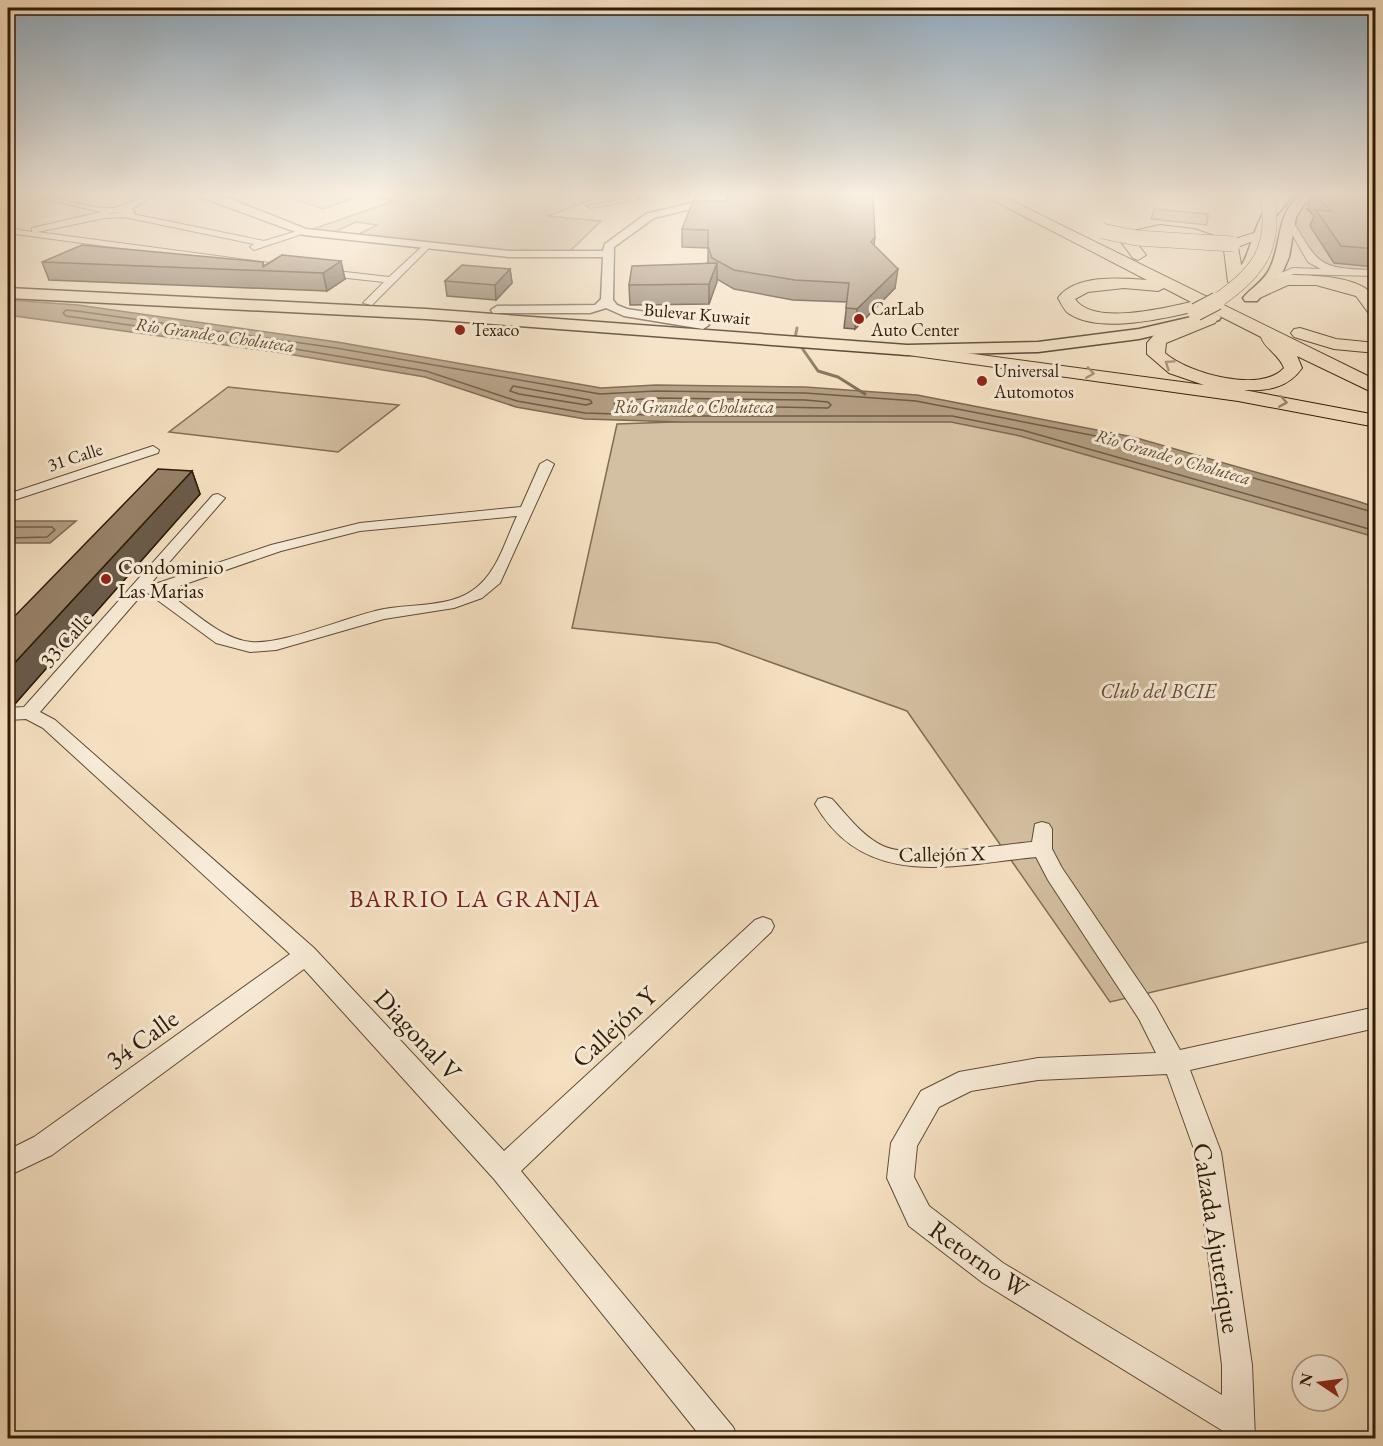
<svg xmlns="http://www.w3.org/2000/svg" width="1383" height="1446" viewBox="0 0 1383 1446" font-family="'EB Garamond',serif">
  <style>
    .green { fill: #d3bfa1; stroke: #816d54; stroke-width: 1.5 }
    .water { fill: #b29d82; stroke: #7e6951; stroke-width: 1.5 }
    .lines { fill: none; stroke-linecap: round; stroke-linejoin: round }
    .shore { stroke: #705c44; stroke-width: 1.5 }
    .stream { stroke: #7e6951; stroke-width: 3 }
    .minor-casing { stroke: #604c36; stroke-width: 2 }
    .tertiary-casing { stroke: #604c36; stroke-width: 3 }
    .primary-casing { stroke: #2f1b07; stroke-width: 3 }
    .trunk-casing { stroke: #2f1b07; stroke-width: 2 }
    .minor { fill: #f8ebd7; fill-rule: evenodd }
    .tertiary { fill: #f8ebd7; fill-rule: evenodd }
    .primary { fill: #f5e0c1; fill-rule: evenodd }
    .trunk { fill: #f5e0c1; fill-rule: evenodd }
    .primary-bridge-far1-casing { stroke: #2f1b07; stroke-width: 15; stroke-linecap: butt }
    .primary-bridge-casing { stroke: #2f1b07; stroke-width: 19; stroke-linecap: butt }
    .trunk-bridge-casing { stroke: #2f1b07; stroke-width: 16; stroke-linecap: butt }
    .primary-bridge-far1 { stroke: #f5e0c1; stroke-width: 14 }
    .primary-bridge { stroke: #f5e0c1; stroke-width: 17 }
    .trunk-bridge { stroke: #f5e0c1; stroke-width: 15 }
    .wall { fill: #816f59; stroke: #2f1b07; stroke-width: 1.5 }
    .shaded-wall { fill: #695a49; stroke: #2f1b07; stroke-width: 1.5 }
    .building { fill: #968168; stroke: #2f1b07; stroke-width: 1.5 }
    .oneway { stroke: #9c876d }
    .poi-dot { fill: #8f2418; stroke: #f8ebd7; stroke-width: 2 }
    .labels { text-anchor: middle; stroke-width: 6; stroke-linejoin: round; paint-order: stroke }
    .far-poi-label { font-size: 18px; fill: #2f1b07; stroke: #f8ebd7; text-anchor: start }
    .far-street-label { font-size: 18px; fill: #2f1b07; stroke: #f8ebd7 }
    .far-water-label { font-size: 18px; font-style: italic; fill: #634f38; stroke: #f8ebd7 }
    .poi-label { font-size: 21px; fill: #2f1b07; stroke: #f8ebd7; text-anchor: start }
    .street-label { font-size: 21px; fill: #2f1b07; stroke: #f8ebd7 }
    .park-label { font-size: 21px; font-style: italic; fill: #604c35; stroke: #f8ebd7 }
    .quarter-label { font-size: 24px; letter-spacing: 1.5px; fill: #7a1f14; stroke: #f8ebd7 }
    .near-street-label { font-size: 26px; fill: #2f1b07; stroke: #f8ebd7 }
  </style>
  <rect width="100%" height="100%" fill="#f5e0c1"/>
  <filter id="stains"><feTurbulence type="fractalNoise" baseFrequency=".00333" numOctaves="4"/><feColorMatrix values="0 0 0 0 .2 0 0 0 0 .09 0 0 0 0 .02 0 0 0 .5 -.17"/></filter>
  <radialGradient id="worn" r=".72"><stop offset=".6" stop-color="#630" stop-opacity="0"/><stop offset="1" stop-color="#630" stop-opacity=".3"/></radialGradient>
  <g class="green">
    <path d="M281,194H326L352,199L323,209Z"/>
    <path d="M361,194H590L596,198L548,216L601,221L568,253H512L355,236L377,225L356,222L332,233L310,230L394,201Z"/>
    <path d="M1317,194H1375V272L1337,270L1316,262L1290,219L1304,201Z"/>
    <path d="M1154,209L1208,214L1207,225L1151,219Z"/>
    <path d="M228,387L399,405L338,452L169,432Z"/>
    <path d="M841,416L925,417L1068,435L1375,529V940L1110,1002L907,711L717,643L572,628L617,424Z"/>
  </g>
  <g class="water">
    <path d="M8,300L78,305L337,342L601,388L656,385L805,387L917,395L1133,437L1357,501L1375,507V537L1020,436L951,422H682L585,419L516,407L425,377L276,352L8,315Z"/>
    <path d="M10,521H76L50,543H8V523Z"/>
  </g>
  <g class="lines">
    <g class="shore">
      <path d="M513,386L590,400L592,403L586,405L519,394L510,391Z"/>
      <path d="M656,398L805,400L828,402L831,405L828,408L614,404L617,401Z"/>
      <path d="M1376,513L1132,443L916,401L805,393L656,391L600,394L336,348L77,311L66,310L63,313L66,316L277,346L426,371L517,401L585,413L682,416H952L1022,430L1376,531"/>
      <path d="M8,527H52L55,530L47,537L8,538"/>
    </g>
    <path class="stream" d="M797,328L795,338L818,371L838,377L865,394"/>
    <defs>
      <g id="minor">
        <path d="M25,194C53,193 80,208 108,208C126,209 138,194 156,194L132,209L135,212L133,214L264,241L304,229L308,232L254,250L250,247L254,244L124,217L105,218L37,232L292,266L294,268L289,271L8,233V228L32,232V228L101,212ZM124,212L109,214V213Z"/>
        <path d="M625,194H633L639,199L591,208L587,206L629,198Z"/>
        <path d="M1287,216L1291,218C1319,266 1319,269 1376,270V276L1294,274L1266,283V279L1293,268L1321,269L1308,262L1283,218Z"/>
        <path d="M426,243L430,246L429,248L372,305L363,303L384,282L319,275L314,272L319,269L389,277Z"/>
        <path d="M153,446L159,450L158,453L8,502V494Z"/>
        <path d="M547,460L554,464L500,583L482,598L454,608L384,619L276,650L250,652L216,643L145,591L40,712L55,720L314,948L504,1151L755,920L763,917L771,920L774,926L771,932L521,1171L733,1427L738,1438H702L494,1179L304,969L52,1155L8,1176V1150L34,1137L290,954L43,728L26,719L8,720V708L24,707L213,495L218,494L225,498L152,582L155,584L271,545L360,523L521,507L540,464ZM517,516C505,541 497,574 473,590C450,607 412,604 384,609C348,616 284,645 251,642C220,639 190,608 165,591L281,551L360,531Z"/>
        <path d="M825,797L832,799C847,815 862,836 883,846C913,860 997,845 1032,842L1035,824L1042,822L1049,824L1052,829V849L1062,868L1155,1005L1180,1050L1376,1007V1028L1190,1070L1221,1152L1252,1365L1255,1438H1223V1431L983,1283L909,1226L887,1178L891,1143L921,1091L959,1072L1038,1058L1156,1053L1139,1019L1048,880L1036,857C954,865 865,891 815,804L818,799ZM1167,1074L1195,1152L1222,1365V1395L1003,1263L929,1206L914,1177L917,1146L939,1107L971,1091L1038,1080Z"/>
      </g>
      <path id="tertiary" d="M192,194H208L233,200L306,229L509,251H603L605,244L646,214L695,202L697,194H707L703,206L654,218L614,247L613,300L617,305L627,309L703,321L709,325L703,329L624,316L606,308L590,313H493L491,310L497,306L595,305L601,299L603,257H509L304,235Z"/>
      <g id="primary">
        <path d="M1285,194L1291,198L1275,217L1259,259L1243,283H1233L1230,280C1235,273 1240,268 1244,261C1254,241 1259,201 1285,194Z"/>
        <path d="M1303,194H1317L1305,203L1296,217L1289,257L1283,271L1257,301H1245L1243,298C1251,288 1263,282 1269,270C1283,244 1275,211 1303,194Z"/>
        <path d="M8,288L426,309L907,345L1038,342L1139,329L1213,312L1221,317L1219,320L1139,339L1038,352L907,355L426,319L8,298Z"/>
      </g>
      <g id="trunk">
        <path d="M981,194H998L1376,380V394L1297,356L1302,368C1288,388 1268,391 1244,390L1376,415V427L1238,401L901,354L898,350L907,345L1204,385L1169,373L1147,354V343L1154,335L1209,314L1215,315L1218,319L1215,323L1166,343L1165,353C1187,373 1261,394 1284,368C1279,354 1264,348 1261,337L1200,306L1198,311L1192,312C1160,319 1098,334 1068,313C1064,310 1061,303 1058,298C1075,274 1121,278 1147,280ZM1124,288L1158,291L1164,288L1191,302C1164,308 1093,326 1075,299L1088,292Z"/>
        <path d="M1160,225L1194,229L1229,241L1260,231L1267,235L1238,247L1244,282L1236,287L1228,282L1224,250C1206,239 1152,224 1136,242L1146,255L1138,260L1133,258L1121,242L1129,232Z"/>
        <path d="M1285,275C1308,275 1361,275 1374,297C1377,302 1376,310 1376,316L1370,315L1356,296L1316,285H1288L1253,301L1245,296Z"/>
        <path d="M1300,328L1336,339L1376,343V353L1334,349L1294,337L1291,333L1294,329Z"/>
      </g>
    </defs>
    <use href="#minor" class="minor-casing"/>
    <use href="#tertiary" class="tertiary-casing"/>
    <use href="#primary" class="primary-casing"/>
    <use href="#trunk" class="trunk-casing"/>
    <use href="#minor" class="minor"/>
    <use href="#tertiary" class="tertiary"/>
    <use href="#primary" class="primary"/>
    <use href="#trunk" class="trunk"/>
    <defs>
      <path id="primary-bridge-far1" d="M1215,302C1259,273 1277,247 1267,194"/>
      <path id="primary-bridge" d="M1196,312L1217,301"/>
      <path id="trunk-bridge" d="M1102,231L1136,238L1233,244"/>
    </defs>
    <use href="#primary-bridge-far1" class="primary-bridge-far1-casing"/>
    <use href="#primary-bridge" class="primary-bridge-casing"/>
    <use href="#trunk-bridge" class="trunk-bridge-casing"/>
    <use href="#primary-bridge-far1" class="primary-bridge-far1"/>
    <use href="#primary-bridge" class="primary-bridge"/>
    <use href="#trunk-bridge" class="trunk-bridge"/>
  </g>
  <g class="wall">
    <path d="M1313,194H1336L1376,208V267L1334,263L1310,226L1314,216L1307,209Z"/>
    <path d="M682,229L875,237L874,245L895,288L855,329L844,328L847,302L793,300L734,289L717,279L709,304L630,305L629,285L708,263V248L682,247Z"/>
    <path d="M282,255L345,279L327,291L49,280L42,262H263L264,266Z"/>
    <path d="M510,269L512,283L496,300L447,296L445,281Z"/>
    <path d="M192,471L200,494L14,705H8V623Z"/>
  </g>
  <g class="shaded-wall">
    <path d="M341,261L345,279L327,291L323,273Z"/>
    <path d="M717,263V282L709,304V284Z"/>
    <path d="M510,269L512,283L496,300L495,285Z"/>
    <path d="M898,269L895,288L855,329L857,309Z"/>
    <path d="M192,471L200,494L14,705L8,693V670Z"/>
  </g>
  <g class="building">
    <path d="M728,194H873L875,237L871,242L898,269L857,309L846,308L849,283L795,280L734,270L712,258L708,246V230L682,229L693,201H726Z"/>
    <path d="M1314,194L1362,195L1376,208V249L1341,246L1316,210L1331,211Z"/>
    <path d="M82,245L263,262V267L282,255L341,261L323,273L42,262Z"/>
    <path d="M717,263L709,284L629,285L632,266Z"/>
    <path d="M462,265L510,269L495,285L445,281Z"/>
    <path d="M158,469L192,471L8,670V623Z"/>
  </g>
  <defs><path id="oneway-chevron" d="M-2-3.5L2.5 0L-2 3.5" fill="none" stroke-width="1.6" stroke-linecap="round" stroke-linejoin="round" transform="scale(1.5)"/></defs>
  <g class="oneway">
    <use href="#oneway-chevron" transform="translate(1169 364) rotate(-146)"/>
    <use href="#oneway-chevron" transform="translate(1090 373) rotate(8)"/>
    <use href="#oneway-chevron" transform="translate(1283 402) rotate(10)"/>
  </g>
  <linearGradient id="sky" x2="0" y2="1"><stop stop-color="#92abbf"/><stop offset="0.49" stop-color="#faf1e3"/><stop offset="1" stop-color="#faf1e3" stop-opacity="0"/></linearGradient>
  <rect width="1383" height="396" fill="url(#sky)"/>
  <g class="poi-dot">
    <circle cx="859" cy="319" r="6"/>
    <circle cx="460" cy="330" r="6"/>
    <circle cx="982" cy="381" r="6"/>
    <circle cx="106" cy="579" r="6"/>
  </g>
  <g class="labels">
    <g class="far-poi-label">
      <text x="871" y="315">CarLab<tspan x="871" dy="21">Auto Center</tspan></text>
      <text x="472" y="336">Texaco</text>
      <text x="994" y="377">Universal<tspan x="994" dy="21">Automotos</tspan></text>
    </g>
    <g class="far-street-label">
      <text transform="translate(697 314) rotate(5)" y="6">Bulevar Kuwait</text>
      <text transform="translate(75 457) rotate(-18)" y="6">31 Calle</text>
    </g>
    <g class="far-water-label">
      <text transform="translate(215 335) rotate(8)" y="6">Río Grande o Choluteca</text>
      <text x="694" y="413">Río Grande o Choluteca</text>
      <text transform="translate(1173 457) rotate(16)" y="6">Río Grande o Choluteca</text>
    </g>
    <g class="poi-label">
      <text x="118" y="574">Condominio<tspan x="118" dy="24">Las Marias</tspan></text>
    </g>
    <g class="street-label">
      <text transform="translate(66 640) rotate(-48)" y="7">33 Calle</text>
      <text transform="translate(942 854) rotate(-1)" y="7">Callejón X</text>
    </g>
    <g class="park-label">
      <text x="1158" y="698">Club del BCIE</text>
    </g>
    <g class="quarter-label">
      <text x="475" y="907">BARRIO LA GRANJA</text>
    </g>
    <g class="near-street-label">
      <text transform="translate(614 1027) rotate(-43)" y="9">Callejón Y</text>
      <text transform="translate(418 1035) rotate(47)" y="9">Diagonal V</text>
      <text transform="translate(142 1039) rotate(-36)" y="9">34 Calle</text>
      <text transform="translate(1217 1238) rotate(81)" y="9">Calzada Ajuterique</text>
      <text transform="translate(979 1259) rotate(35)" y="9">Retorno W</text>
    </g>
  </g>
  <rect width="1383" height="1446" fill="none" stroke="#f5e0c1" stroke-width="30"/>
  <rect x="9" y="9" width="1365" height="1428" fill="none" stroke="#2f1b07" stroke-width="3"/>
  <rect x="15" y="15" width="1353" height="1416" fill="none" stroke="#2f1b07" stroke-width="1.5"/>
  <g transform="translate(1320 1383) rotate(283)"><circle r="28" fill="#f8ebd7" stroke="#a89884" stroke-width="1.5"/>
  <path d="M0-4.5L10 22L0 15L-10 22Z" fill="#8f2418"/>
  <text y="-9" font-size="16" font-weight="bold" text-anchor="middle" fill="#2f1b07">N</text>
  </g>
  <rect width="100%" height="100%" filter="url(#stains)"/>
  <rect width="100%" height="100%" fill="url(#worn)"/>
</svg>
